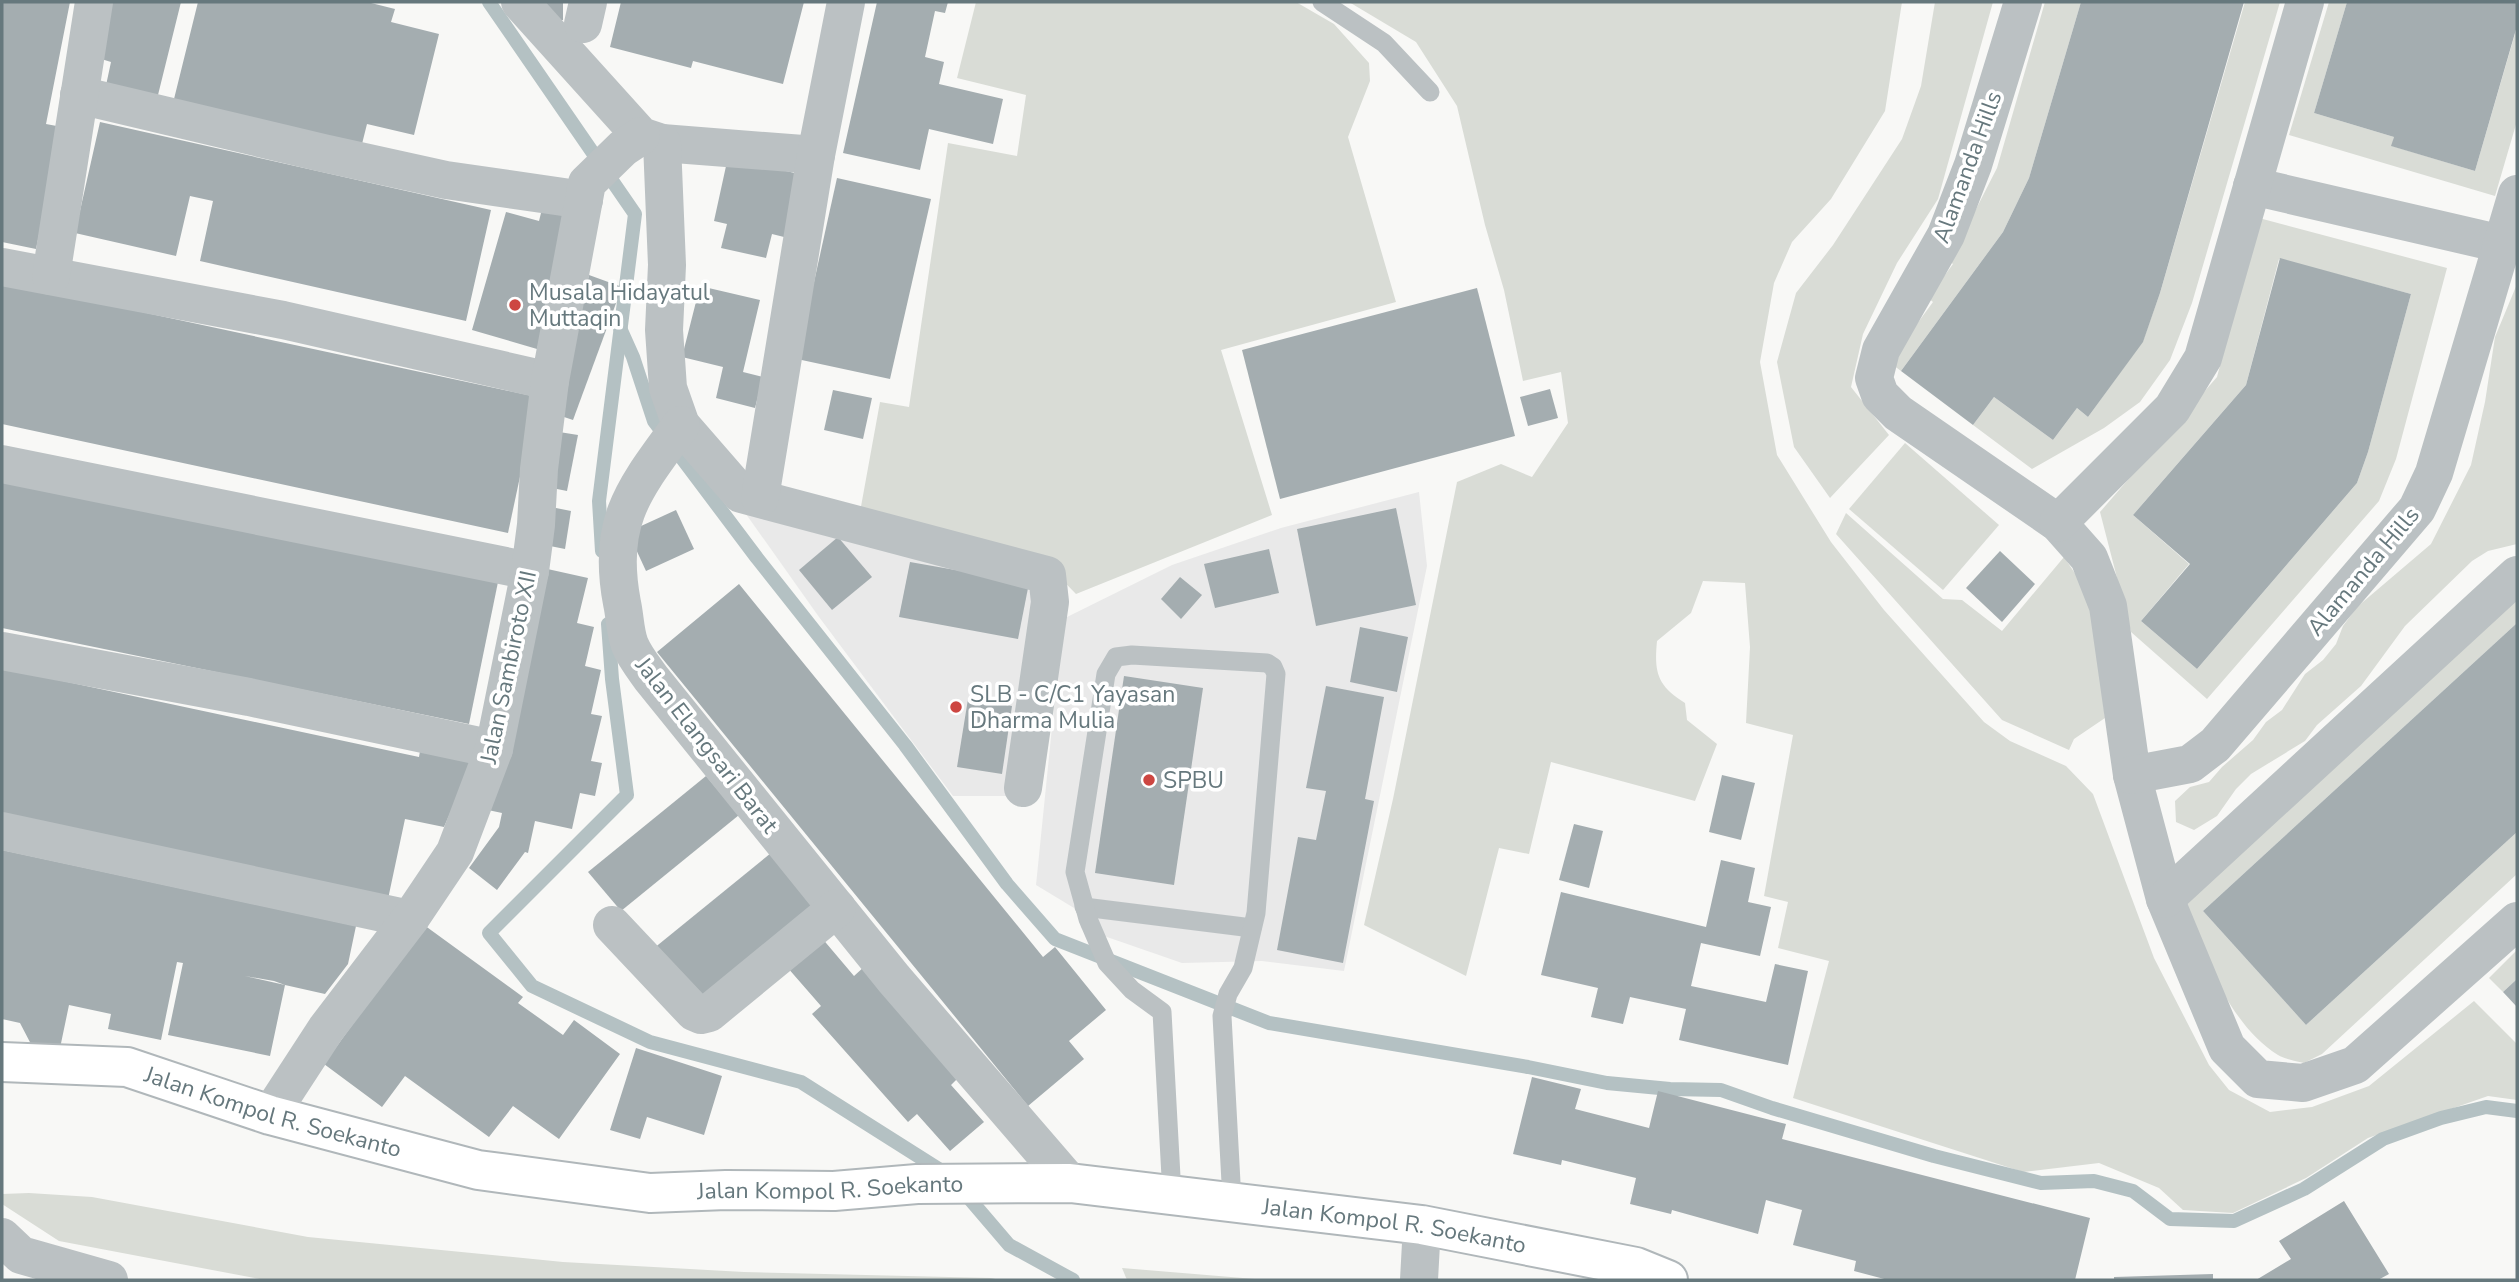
<svg xmlns="http://www.w3.org/2000/svg" width="2519" height="1282" viewBox="0 0 2519 1282" font-family="'Nunito Sans',sans-serif">
  <style>
    .built { fill: #e9e9e9 }
    .green { fill: #d9dcd6; fill-rule: evenodd }
    .lines { fill: none; stroke-linecap: round; stroke-linejoin: round }
    .stream { stroke: #b4c1c3; stroke-width: 14 }
    .building { fill: #a4adb0 }
    .secondary-casing { stroke: #b0b7ba; stroke-width: 42 }
    .lane { stroke: #bbc1c3; stroke-width: 19 }
    .street { stroke: #bbc1c3; stroke-width: 38 }
    .secondary { stroke: #fff; stroke-width: 38 }
    .poi-dot { fill: #cd4641; stroke: #fff; stroke-width: 2.5 }
    .labels { text-anchor: middle; stroke-width: 7; stroke-linejoin: round; paint-order: stroke }
    .street-label { font-size: 23px; fill: #66787d; stroke: #fff }
    .poi-label { font-size: 23px; fill: #66787d; stroke: #fff; text-anchor: start }
  </style>
  <rect width="100%" height="100%" fill="#f8f8f6"/>
  <g class="built">
    <path d="M1419,492L1427,566L1344,971L1262,961L1182,963L1081,928L1079,911L1036,885L1063,619L1172,565L1281,528Z"/>
    <path d="M741,507L1045,579L1014,796H953L819,617Z"/>
  </g>
  <g class="green">
    <path d="M976,2H1296L1334,24L1369,63L1370,81L1348,137L1396,302L1221,350L1272,515L1076,594L1044,561L860,512L880,402L909,407L948,143L1017,156L1026,95L957,78Z"/>
    <path d="M1349,2H1902L1885,111L1831,199L1792,242L1774,283L1760,362L1777,455L1831,542L1884,610L1984,722L2010,741L2066,766L2093,794L2154,958L2209,1065L2229,1090L2270,1112L2312,1107L2369,1086L2474,1001L2517,1044V1100L2488,1096L2368,1138L2306,1178L2233,1213L2183,1210L2159,1188L2099,1163L2023,1172L1793,1098L1829,961L1778,948L1788,902L1764,896L1793,735L1746,723L1750,647L1745,583L1703,581L1691,613L1657,641C1654,672 1657,686 1685,703L1687,720L1717,744L1695,801L1551,762L1529,854L1499,848L1466,976L1364,925L1393,799L1457,482L1501,464L1532,477L1568,423L1561,372L1523,381L1504,290L1485,225L1457,106L1416,42Z"/>
    <path d="M1935,2H1993L1938,199L1897,263L1863,334L1851,387L1889,435L1830,498L1794,447L1777,362L1796,293L1833,245L1902,139L1921,86Z"/>
    <path d="M2045,2H2081L2029,178L2003,232L1901,371L1889,362L1933,302L1928,298L1953,264L1944,257L1972,217L1997,168Z"/>
    <path d="M2245,2H2280L2192,303L2170,360L2140,402L2104,428L2032,469L1973,425L1994,397L2053,440L2077,408L2088,417L2143,341L2160,293Z"/>
    <path d="M2329,2H2347L2314,113L2394,137L2392,146L2475,171L2517,27V121L2495,196L2289,135Z"/>
    <path d="M2259,218L2447,268L2396,459L2379,501L2207,699L2131,632L2100,512L2217,377ZM2279,259L2411,294L2368,452L2357,483L2197,669L2141,621L2189,564L2133,515L2246,385Z"/>
    <path d="M2517,284V544L2488,551L2472,561L2405,626L2361,686L2317,725L2305,741L2251,774L2236,789L2217,816L2194,830L2176,822L2175,801L2190,787L2209,782L2222,767L2253,740L2266,722L2282,710L2305,674L2323,660L2336,644L2343,626L2357,607L2431,544L2471,465L2485,402L2495,337Z"/>
    <path d="M1905,443L1999,525L1943,590L1849,509Z"/>
    <path d="M1846,513L1943,599L1962,600L2002,631L2064,557L2092,599L2105,718L2074,739L2069,750L2002,720L1836,534Z"/>
    <path d="M2517,593V623L2203,911L2306,1025L2517,832V874L2322,1054L2304,1063C2295,1061 2285,1059 2278,1055C2228,1024 2203,951 2182,900Z"/>
    <path d="M2517,950V979L2503,992L2489,978Z"/>
    <path d="M29,1193L92,1197L308,1237L563,1262L744,1272L991,1278L1000,1280H265L59,1241L2,1204V1194Z"/>
    <path d="M1122,1268L1267,1280H1127Z"/>
  </g>
  <g class="lines">
    <g class="stream">
      <path d="M489,2L635,214L599,501L602,551"/>
      <path d="M620,328L633,357L654,421L757,558L905,745L1007,884L1055,939L1269,1023L1528,1067L1607,1083L1670,1089L1721,1090L1772,1108L1934,1156L2041,1183L2094,1181L2133,1191L2170,1219L2234,1221L2304,1189L2383,1139L2441,1118L2486,1107L2517,1111"/>
      <path d="M608,624L612,679L627,795L489,933L532,986L650,1042L801,1082L948,1175"/>
      <path d="M962,1190L1009,1245L1073,1280"/>
    </g>
  </g>
  <g class="building">
    <path d="M2,2H70L46,124L62,127L36,249L2,242Z"/>
    <path d="M112,2H181L156,103L105,90L111,62L98,58Z"/>
    <path d="M198,2H367L395,9L391,22L439,34L414,135L367,124L362,144L174,99Z"/>
    <path d="M531,2H563V20L545,22Z"/>
    <path d="M621,2H804L783,84L693,61L691,68L610,47Z"/>
    <path d="M877,2H948L945,13L935,11L925,57L944,62L939,84L1003,99L993,144L929,129L920,170L843,153Z"/>
    <path d="M2081,2H2244L2160,293L2143,342L2088,417L2077,408L2053,440L1994,397L1973,425L1901,371L2003,232L2029,178Z"/>
    <path d="M2347,2H2517V26L2475,171L2391,146L2394,137L2314,113Z"/>
    <path d="M100,122L491,210L466,321L200,261L213,201L190,196L176,256L75,233Z"/>
    <path d="M728,157L803,175L788,238L772,234L766,258L721,248L727,224L714,221Z"/>
    <path d="M837,178L931,199L890,379L797,359Z"/>
    <path d="M543,205L576,215L537,349L472,330L506,212L539,221Z"/>
    <path d="M2280,258L2411,294L2368,452L2357,483L2197,669L2141,621L2190,564L2133,515L2246,385Z"/>
    <path d="M589,275L622,287L573,420L555,414Z"/>
    <path d="M2,282L537,397L508,533L2,424Z"/>
    <path d="M700,286L760,300L743,372L763,377L755,408L716,398L723,367L682,357Z"/>
    <path d="M1477,288L1515,436L1280,499L1242,350Z"/>
    <path d="M1550,389L1558,418L1528,426L1520,397Z"/>
    <path d="M833,390L872,398L863,439L824,430Z"/>
    <path d="M553,431L578,435L567,491L542,486Z"/>
    <path d="M2,480L498,582L469,724L2,628Z"/>
    <path d="M551,507L571,511L565,549L545,545Z"/>
    <path d="M1396,508L1416,605L1316,626L1297,529Z"/>
    <path d="M676,510L694,549L646,571L628,532Z"/>
    <path d="M838,537L872,577L832,610L799,570Z"/>
    <path d="M1269,549L1279,593L1215,608L1204,564Z"/>
    <path d="M2000,551L2035,584L2002,622L1966,588Z"/>
    <path d="M910,562L1029,583L1018,639L899,617Z"/>
    <path d="M543,568L588,578L577,623L594,627L585,666L601,670L591,714L602,716L591,761L602,763L595,796L580,793L572,829L535,821L528,853L525,852L497,890L469,868L499,827L502,813L488,810Z"/>
    <path d="M1180,577L1202,595L1181,619L1161,599Z"/>
    <path d="M739,584L1043,957L1055,947L1106,1010L1069,1041L1084,1059L1028,1106L657,652Z"/>
    <path d="M2517,623V832L2306,1025L2203,911Z"/>
    <path d="M1360,627L1408,637L1397,692L1350,682Z"/>
    <path d="M2,668L419,757L421,745L475,757L444,827L405,819L388,899L2,816Z"/>
    <path d="M1124,676L1203,688L1174,885L1095,873Z"/>
    <path d="M1326,686L1384,697L1365,799L1374,801L1343,963L1277,950L1298,837L1316,840L1326,791L1306,788Z"/>
    <path d="M968,699L1012,706L1002,774L957,767Z"/>
    <path d="M1722,775L1755,783L1741,840L1709,832Z"/>
    <path d="M706,776L739,815L621,911L588,872Z"/>
    <path d="M1574,824L1603,831L1589,888L1559,880Z"/>
    <path d="M2,850L356,926L348,964L325,994L285,985L274,981L245,976L285,985L270,1056L168,1035L183,963L177,962L161,1040L108,1029L111,1014L69,1005L59,1053L33,1048L20,1023L2,1019Z"/>
    <path d="M771,853L814,904L700,1002L653,949Z"/>
    <path d="M1721,860L1755,868L1748,902L1771,907L1760,956L1701,943L1691,986L1766,1002L1775,964L1808,971L1788,1065L1679,1040L1686,1009L1630,997L1623,1024L1591,1017L1598,988L1541,975L1561,892L1706,927Z"/>
    <path d="M424,925L523,997L518,1003L563,1035L574,1020L620,1054L559,1139L513,1106L489,1137L405,1076L382,1107L324,1064Z"/>
    <path d="M821,937L854,976L865,966L961,1075L951,1085L984,1122L950,1151L917,1114L908,1122L812,1014L821,1006L787,967Z"/>
    <path d="M2517,979V1007L2503,992Z"/>
    <path d="M636,1048L722,1076L704,1135L647,1117L640,1139L610,1130Z"/>
    <path d="M1532,1077L1581,1089L1575,1109L1649,1128L1658,1091L1786,1124L1782,1139L2090,1218L2075,1280H1888L1854,1271L1856,1261L1793,1245L1802,1210L1766,1200L1758,1234L1672,1210L1671,1214L1630,1204L1636,1178L1562,1160L1561,1165L1513,1154Z"/>
    <path d="M2344,1201L2389,1274L2378,1280H2256L2291,1259L2279,1241Z"/>
    <path d="M2213,1274V1280H2114V1277Z"/>
  </g>
  <g class="lines">
    <defs>
      <g id="secondary">
        <path id="s1" d="M2,1062L127,1067L270,1115L478,1170L650,1193L726,1190L834,1191L917,1184L1070,1183L1422,1225L1636,1267L1668,1280"/>
      </g>
    </defs>
    <use href="#secondary" class="secondary-casing"/>
    <g class="lane">
      <path d="M1322,2L1384,43L1430,92"/>
      <path d="M1084,907L1252,928"/>
      <path d="M1172,1195L1162,1012L1132,990L1107,963L1088,919L1075,872L1106,674L1116,657L1132,655L1267,663L1273,667L1276,674L1256,913L1243,968L1228,994L1222,1016L1232,1201"/>
    </g>
    <g class="street">
      <path d="M520,2L641,136L662,143L816,155"/>
      <path d="M2023,2L1973,165L1946,235L1881,350L1874,378L1880,395L1898,413L2058,523L2089,558L2108,606L2132,775L2165,899L2227,1048L2258,1079L2303,1083L2355,1065L2517,921"/>
      <path d="M583,24L588,2"/>
      <path d="M79,95L323,153L446,180L584,200"/>
      <path d="M662,143L667,265L664,330L668,388L681,425L741,494L1047,575L1050,602L1023,788"/>
      <path d="M2252,186L2502,244"/>
      <path d="M2,267L283,320L550,381"/>
      <path d="M51,276L94,2"/>
      <path d="M681,425C635,488 606,520 622,603C625,616 625,633 630,645C635,657 644,668 651,678L894,979L1070,1183"/>
      <path d="M2,464L530,571"/>
      <path d="M760,498L816,155L846,2"/>
      <path d="M2058,523L2172,409L2203,358L2305,2"/>
      <path d="M2,651L249,697L494,749"/>
      <path d="M2132,775L2190,764L2215,745L2417,509L2434,473L2517,194"/>
      <path d="M2,831L410,919"/>
      <path d="M2165,899L2517,575"/>
      <path d="M612,925L694,1012L701,1015L709,1013L837,908"/>
      <path d="M270,1115L326,1029L410,919L455,852L494,749L530,571L536,525L539,469L550,381L587,183L623,148L641,136"/>
      <path d="M2,1237L21,1255L109,1280"/>
      <path d="M1419,1280L1422,1225"/>
    </g>
    <use href="#secondary" class="secondary"/>
  </g>
  <g class="poi-dot">
    <circle cx="515" cy="305" r="7"/>
    <circle cx="956" cy="707" r="7"/>
    <circle cx="1149" cy="780" r="7"/>
  </g>
  <g class="labels">
    <g class="street-label">
      <text transform="translate(1967 167) rotate(-70)" y="8">Alamanda Hills</text>
      <text transform="translate(2363 571) rotate(-50)" y="8">Alamanda Hills</text>
      <text transform="translate(508 667) rotate(-78)" y="8">Jalan Sambiroto XII</text>
      <text transform="translate(707 745) rotate(52)" y="8">Jalan Elangsari Barat</text>
      <text dy="8" stroke="none"><textPath href="#s1" startOffset="278">Jalan Kompol R. Soekanto</textPath></text>
      <text dy="8" stroke="none"><textPath href="#s1" startOffset="845">Jalan Kompol R. Soekanto</textPath></text>
      <text dy="8" stroke="none"><textPath href="#s1" startOffset="1412">Jalan Kompol R. Soekanto</textPath></text>
    </g>
    <g class="poi-label">
      <text x="529" y="300">Musala Hidayatul<tspan x="529" dy="26">Muttaqin</tspan></text>
      <text x="970" y="702">SLB - C/C1 Yayasan<tspan x="970" dy="26">Dharma Mulia</tspan></text>
      <text x="1163" y="788">SPBU</text>
    </g>
  </g>
  <rect width="2519" height="1282" fill="none" stroke="#66787d" stroke-width="7"/>
</svg>
